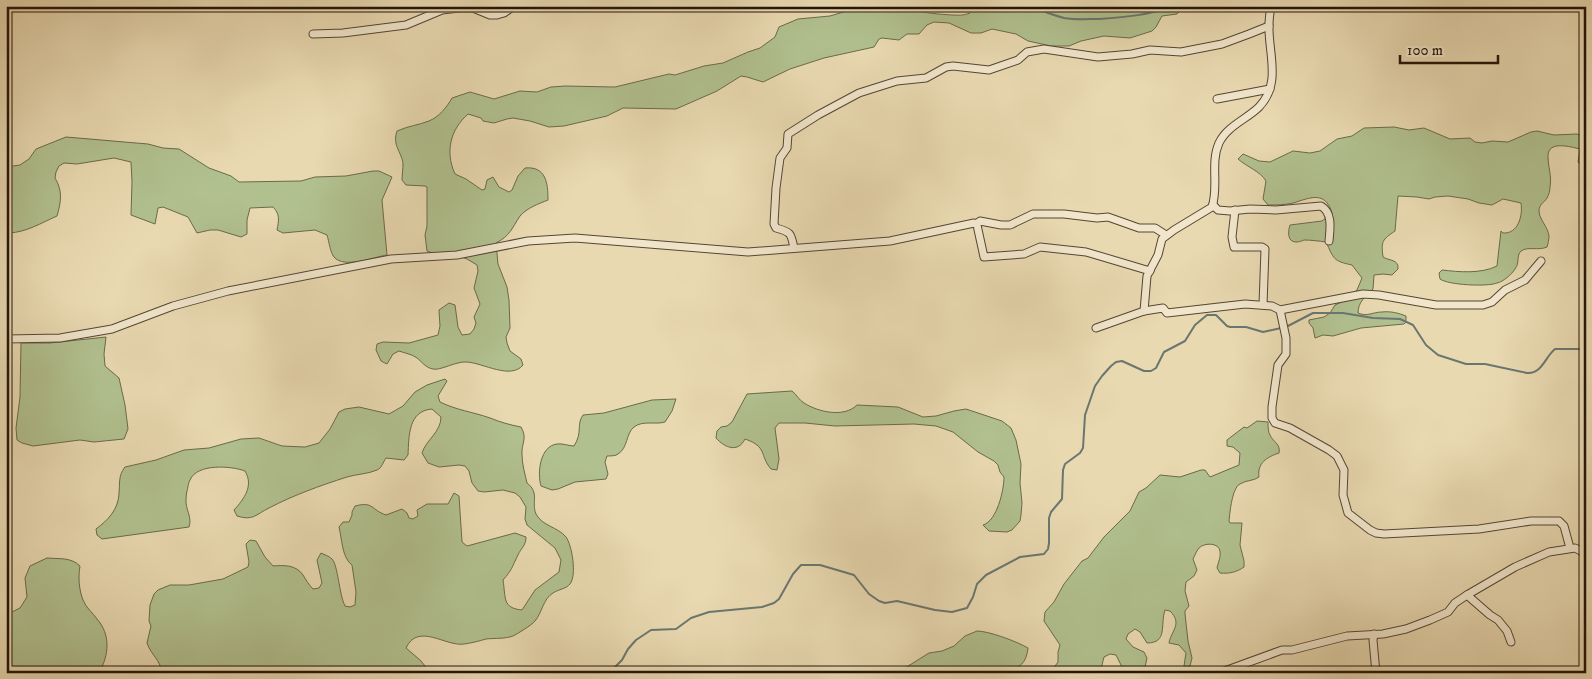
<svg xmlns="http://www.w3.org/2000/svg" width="1592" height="679" viewBox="0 0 1592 679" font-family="'IM FELL DW Pica',serif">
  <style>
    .green { fill: #b1c08f; stroke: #6a6a4c }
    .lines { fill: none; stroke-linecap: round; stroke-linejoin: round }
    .stream { stroke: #697770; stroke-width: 2 }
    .minor-casing { stroke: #544633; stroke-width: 9 }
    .minor { stroke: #f1e6cc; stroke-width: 7 }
  </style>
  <rect width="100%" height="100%" fill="#e9d9b1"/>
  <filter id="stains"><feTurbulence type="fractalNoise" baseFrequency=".004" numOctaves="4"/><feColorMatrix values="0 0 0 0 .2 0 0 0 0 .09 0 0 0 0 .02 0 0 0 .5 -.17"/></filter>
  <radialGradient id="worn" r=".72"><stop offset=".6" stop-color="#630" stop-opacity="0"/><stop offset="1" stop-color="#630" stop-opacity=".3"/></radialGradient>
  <g class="green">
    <path d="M878,6H920L919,11C923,13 956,16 962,15C964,15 967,14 970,13V6H1004L1010,9L1014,6H1203H1185L1177,14L1162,16L1156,27L1152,31L1130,38L1104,36L1081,41L1069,46H1051L1028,41L1016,34L992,29L981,33H971L949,23L934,22L927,25L919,34H907L899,40L882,38L879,39L874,47L824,58L790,69L763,82L747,77L741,76L717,91L676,109L623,108L607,116L564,126L549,127L530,121L513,118L507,119L494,123L483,121L481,118L468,114C450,130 445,152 455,174L466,179L482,190L485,189L487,180L493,177L499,187L509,192L512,190L518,176L525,168C546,166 548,183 548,200C538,204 527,208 520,216C512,228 510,236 496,243L498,264L507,287L509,300L510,328L506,337L507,343L510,351L521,359L523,365C511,380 483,363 467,362C456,361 440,371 433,369C426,368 422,362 417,358C412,354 404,353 399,351L393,354L387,364L381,361L376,350L377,344L383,342L409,343L438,335L440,326L439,310L449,303L455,305L458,327L462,335L470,334L474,329L476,323L474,317L480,304L474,288L478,271L477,265L467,259L453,254H435L427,251L425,235L427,226V187L425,186L406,185L402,180C402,175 403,169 403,163C401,151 392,145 397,131C408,126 419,125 429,121C439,117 447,107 452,98L470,92L494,99L520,91L537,92L551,87L565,86L615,87L669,74L675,75L704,66L723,63L748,52L760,48L775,37L779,27L798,19L830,16L847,11L877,8Z"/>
    <path d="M1394,127L1409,130L1424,128L1450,139L1470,138L1475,142L1482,143L1492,141L1508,142L1531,132L1537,131L1554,135L1577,134L1586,137V169L1578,162L1580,149C1571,147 1548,140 1548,156C1548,167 1552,176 1550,187C1550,190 1549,195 1547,198C1544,203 1539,204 1539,211C1539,219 1548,227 1549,236C1549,239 1548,244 1547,247C1538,251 1528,246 1521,251C1516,256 1520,263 1515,269C1512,274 1503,282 1497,283C1487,287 1448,285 1440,279L1439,273L1442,270C1459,272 1481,274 1497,266L1501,231L1503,233C1518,234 1523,216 1521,203L1503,199L1492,205L1479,203L1468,199L1448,196L1435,197L1429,199L1417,197L1398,196L1395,231C1382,240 1381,241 1383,257C1389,261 1399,259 1398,269L1392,275L1383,274L1374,275L1373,289C1365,297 1358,302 1358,313C1367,317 1373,312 1382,312C1391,311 1398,313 1406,316V322L1404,324L1361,328L1333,336L1323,335L1315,338L1313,328L1309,323V320L1324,317L1330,313L1335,305L1344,301L1357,290L1362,278L1352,265C1333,261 1334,259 1326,242C1319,241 1311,240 1304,240C1302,241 1299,242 1296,242C1287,242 1288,231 1290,225L1322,221L1332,213C1325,190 1310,198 1293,203C1285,205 1276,205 1268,205L1263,199L1266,181C1260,171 1247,167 1238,159L1243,154L1259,161L1270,162L1293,151L1310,153L1320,151L1337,139L1352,136L1364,128Z"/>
    <path d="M66,137L148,144L163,148L179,149L209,168L231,176L239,182L301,181L315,177L346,176L373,171H379L392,177L382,200L387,255C374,257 344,269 334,257C330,252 329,241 327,235L315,230L283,233L277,230C279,220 280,214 273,207L250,208L247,220V234L241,237L218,230H210L197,233L188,217L163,207L158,208L155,224L131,215L132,181L131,162L114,158L77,164L64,163L59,166L56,172L55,178C63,191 61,202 57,216C41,223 27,232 9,233L6,231V167L20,165L29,159L36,149Z"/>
    <path d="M106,337L104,354L105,366L119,378L125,405L128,429L124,439L94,442L80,440L33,446L22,443L17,440L16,428L20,397L21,343H50Z"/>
    <path d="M445,379L447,381L438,396L440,402C456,410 473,412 490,418C500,422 510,425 521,427C528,439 521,443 522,455C522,464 525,474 527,483C540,493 531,502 536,514C542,526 558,527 566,537C572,545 577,575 570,584C566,589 559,589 553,593C543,599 542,613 535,621C532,625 517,634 513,636C505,639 495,638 486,639C479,641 472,643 464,644C446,647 418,622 406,648L420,660L431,673H162C160,659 151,655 147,643L151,626L149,621L150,605L154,594L158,590L170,585H189L223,579L248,567L249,562L246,544L250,540L256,541L265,557L273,566C285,565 296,565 303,575C306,580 309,585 313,589L319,588L322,583L317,560L321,553C325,555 329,556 332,559C338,565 339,594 345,606L350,607L355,605L356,592L352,565C342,558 342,539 339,527L343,522H349L352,515V512L355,506C374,501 371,510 386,515L402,509L407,513L409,518L413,519L418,516L417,510L427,504H448L454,493L459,496L462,542L467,546L515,533L526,537C526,546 521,548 518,555C512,567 512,570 503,580C506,598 502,608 522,610L535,590L559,572L561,560L555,548L527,525L525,519L526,507L520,497L515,493L503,490L484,492L478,491L472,483L469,471L465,466L459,465L439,467L428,463L422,453C426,440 441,432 441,417L432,409C408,411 409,436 408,455L404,460L386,458C383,462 382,468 377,470C368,474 357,474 347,477C319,486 294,495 269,508C255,515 253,521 237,516L234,510C244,499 254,486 245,471C232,466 197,463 190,480C188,483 188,488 187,491C186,495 186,499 186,503C187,512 192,518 189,527L102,539L97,535L96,529C108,520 118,510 119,494C120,483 118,476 125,467L156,460L184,450L209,448L241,439L259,438L282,446L305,447L319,443L330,429L339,412L345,409L359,407L389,414L403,406L415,392L427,385Z"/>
    <path d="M792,391C797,395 799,400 804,403C818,412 844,418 857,405L898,407L923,417L936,416L954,411L966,409L1002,421L1011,428L1016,440L1021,464L1020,483L1022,503L1021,515L1020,521L1012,530L1007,532L989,531L983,525C997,521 1004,490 1004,477L1000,472L998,465L994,461L978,452L953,432L936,426L914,424L835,426L805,423H779L775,428L779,459L777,470L771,469C759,455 768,447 745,439C738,453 725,448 716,438L717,431L721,427L727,426L732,422L747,394Z"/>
    <path d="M676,399L672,411L665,422C655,425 643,420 634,427C626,433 628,448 618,454C616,456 610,456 607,456L605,462L608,474L606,479L575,482L558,489L552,490L541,486C537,473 540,446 557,444C562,443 569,446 574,446C583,432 576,425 583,415L604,413L652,400Z"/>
    <path d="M1257,421L1268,422C1268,426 1268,432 1270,435C1273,442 1281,444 1279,453C1267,457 1257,463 1259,477C1254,481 1246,480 1240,484C1232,488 1230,512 1229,521L1230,523H1242L1240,545L1244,561V567C1237,572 1229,574 1220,573L1217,568C1218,563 1221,557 1220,551C1219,543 1205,542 1199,548C1197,550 1195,555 1193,559L1197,570L1194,576L1186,582L1185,591L1189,606L1185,611V614L1188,641L1192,658L1190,666L1185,668L1184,666L1186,653L1179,645L1169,643C1171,631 1183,624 1170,611L1165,610C1160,625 1168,643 1147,643L1140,632L1135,629L1128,634L1126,639L1133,647L1144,652L1147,658L1145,667L1133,673L1127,672L1122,667L1116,655L1110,654L1104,657L1100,673H1050L1058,662V652L1060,645L1044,621L1045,612L1054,602L1064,584L1082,561L1088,558L1104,537L1130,511L1139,492L1146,488L1160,475L1180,477L1201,470H1205L1210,477L1239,465L1240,453L1233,447L1227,446V440L1244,427L1247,428Z"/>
    <path d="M47,558C59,559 71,557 80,566C78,577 79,590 83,600C86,608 93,613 97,619C111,635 109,655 99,673H66L63,670H57V673H6L9,653L6,646V615L20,608L27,597L25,578L30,566Z"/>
    <path d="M977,631C989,631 1018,642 1028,648C1025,679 997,668 974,673H892L905,668L929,653L942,651L954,646L965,636Z"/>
  </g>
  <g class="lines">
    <g class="stream">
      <path d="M1032,6C1042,11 1053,15 1064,18C1076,20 1088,19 1099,19C1129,17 1147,15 1175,6"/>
      <path d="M1185,6L1204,10L1207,6"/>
      <path d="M1286,327L1313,313H1343L1373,318L1400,319L1413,325L1426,345L1438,355L1466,364H1485L1527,373C1542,374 1545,357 1555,349H1586"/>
      <path d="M609,673L622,660L628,649L636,640L651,630L676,629L691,618L709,612L762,607L774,603L779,599L793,574L801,565H820L854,575L869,594L879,601L885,603L897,601L935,610L952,612L967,608L973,597L977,584L986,575L1020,557L1044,554L1048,549L1049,543V518L1051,512L1062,499L1063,470L1065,464L1080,453L1083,448L1085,415L1095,386L1102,376L1111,366L1116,362L1122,361L1144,371H1151L1156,368L1164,352L1185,341L1195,325L1207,315H1216L1227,326L1230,327H1246L1263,332L1281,328"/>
    </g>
    <defs>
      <g id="minor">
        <path d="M313,34L343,33L406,25L442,10L459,8H473L490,15H497L504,13L514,6"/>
        <path d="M1217,99L1270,89"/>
        <path d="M1213,205L1218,210L1230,211L1250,209L1276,210L1321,206C1333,213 1330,229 1329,241"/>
        <path d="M1235,210L1232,237L1234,247H1262L1265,249L1263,305"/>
        <path d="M976,224L980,221L1001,225H1010L1033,214H1064L1097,218L1108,217L1139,228H1155L1166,235"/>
        <path d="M794,248C791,233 791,232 776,228L774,224L776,188L780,158L787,148L788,134L818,115L859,93L897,81L926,78L946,67L953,66L989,70L1018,60L1027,52L1044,49L1098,57L1132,54L1150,50L1181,52L1222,44L1249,34L1269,26"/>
        <path d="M1280,310L1286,338V354L1278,365L1272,407V418L1275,423L1290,428L1329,450L1337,456L1344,470L1343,495L1348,513L1370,530L1376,533L1384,534L1479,529L1531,521H1559L1564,526L1570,548"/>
        <path d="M1144,311L1147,276L1158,255L1162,239L1174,230L1212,207C1219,187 1210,163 1219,143C1227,126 1247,119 1259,107C1282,83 1268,53 1269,25C1269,19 1270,12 1271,6"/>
        <path d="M1096,328L1144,311L1163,308L1167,313L1245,304L1272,306L1280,310L1363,294L1379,295L1436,305H1483L1492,302L1505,290L1525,280L1541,261"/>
        <path d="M6,339L60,338L112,329L173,306L228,291L391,259L457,255L528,241L575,238L748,252L890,241L974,223L977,225L984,257L1024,254L1040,247L1086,252L1150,271"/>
        <path d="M1467,595L1490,615L1498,620L1507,631L1511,642"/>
        <path d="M1374,634L1373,640L1376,673"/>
        <path d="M1219,673L1282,650H1292L1347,636L1383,634L1406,629L1430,620L1448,612L1455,603L1467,595L1515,567L1549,552L1575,548L1581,551L1586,556"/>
      </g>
    </defs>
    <use href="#minor" class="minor-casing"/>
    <use href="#minor" class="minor"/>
  </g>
  <rect width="1592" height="679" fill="none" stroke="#e9d9b1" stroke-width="25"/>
  <rect x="8" y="8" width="1577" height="664" fill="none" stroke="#221509" stroke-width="2.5"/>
  <rect x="12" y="12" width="1567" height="654" fill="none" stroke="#221509"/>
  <path d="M1400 55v8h98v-8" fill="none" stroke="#221509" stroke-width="2.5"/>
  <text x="1407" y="55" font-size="15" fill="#221509" stroke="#f1e6cc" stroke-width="4" paint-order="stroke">100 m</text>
  <rect width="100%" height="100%" filter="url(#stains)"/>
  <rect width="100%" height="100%" fill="url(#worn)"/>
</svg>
